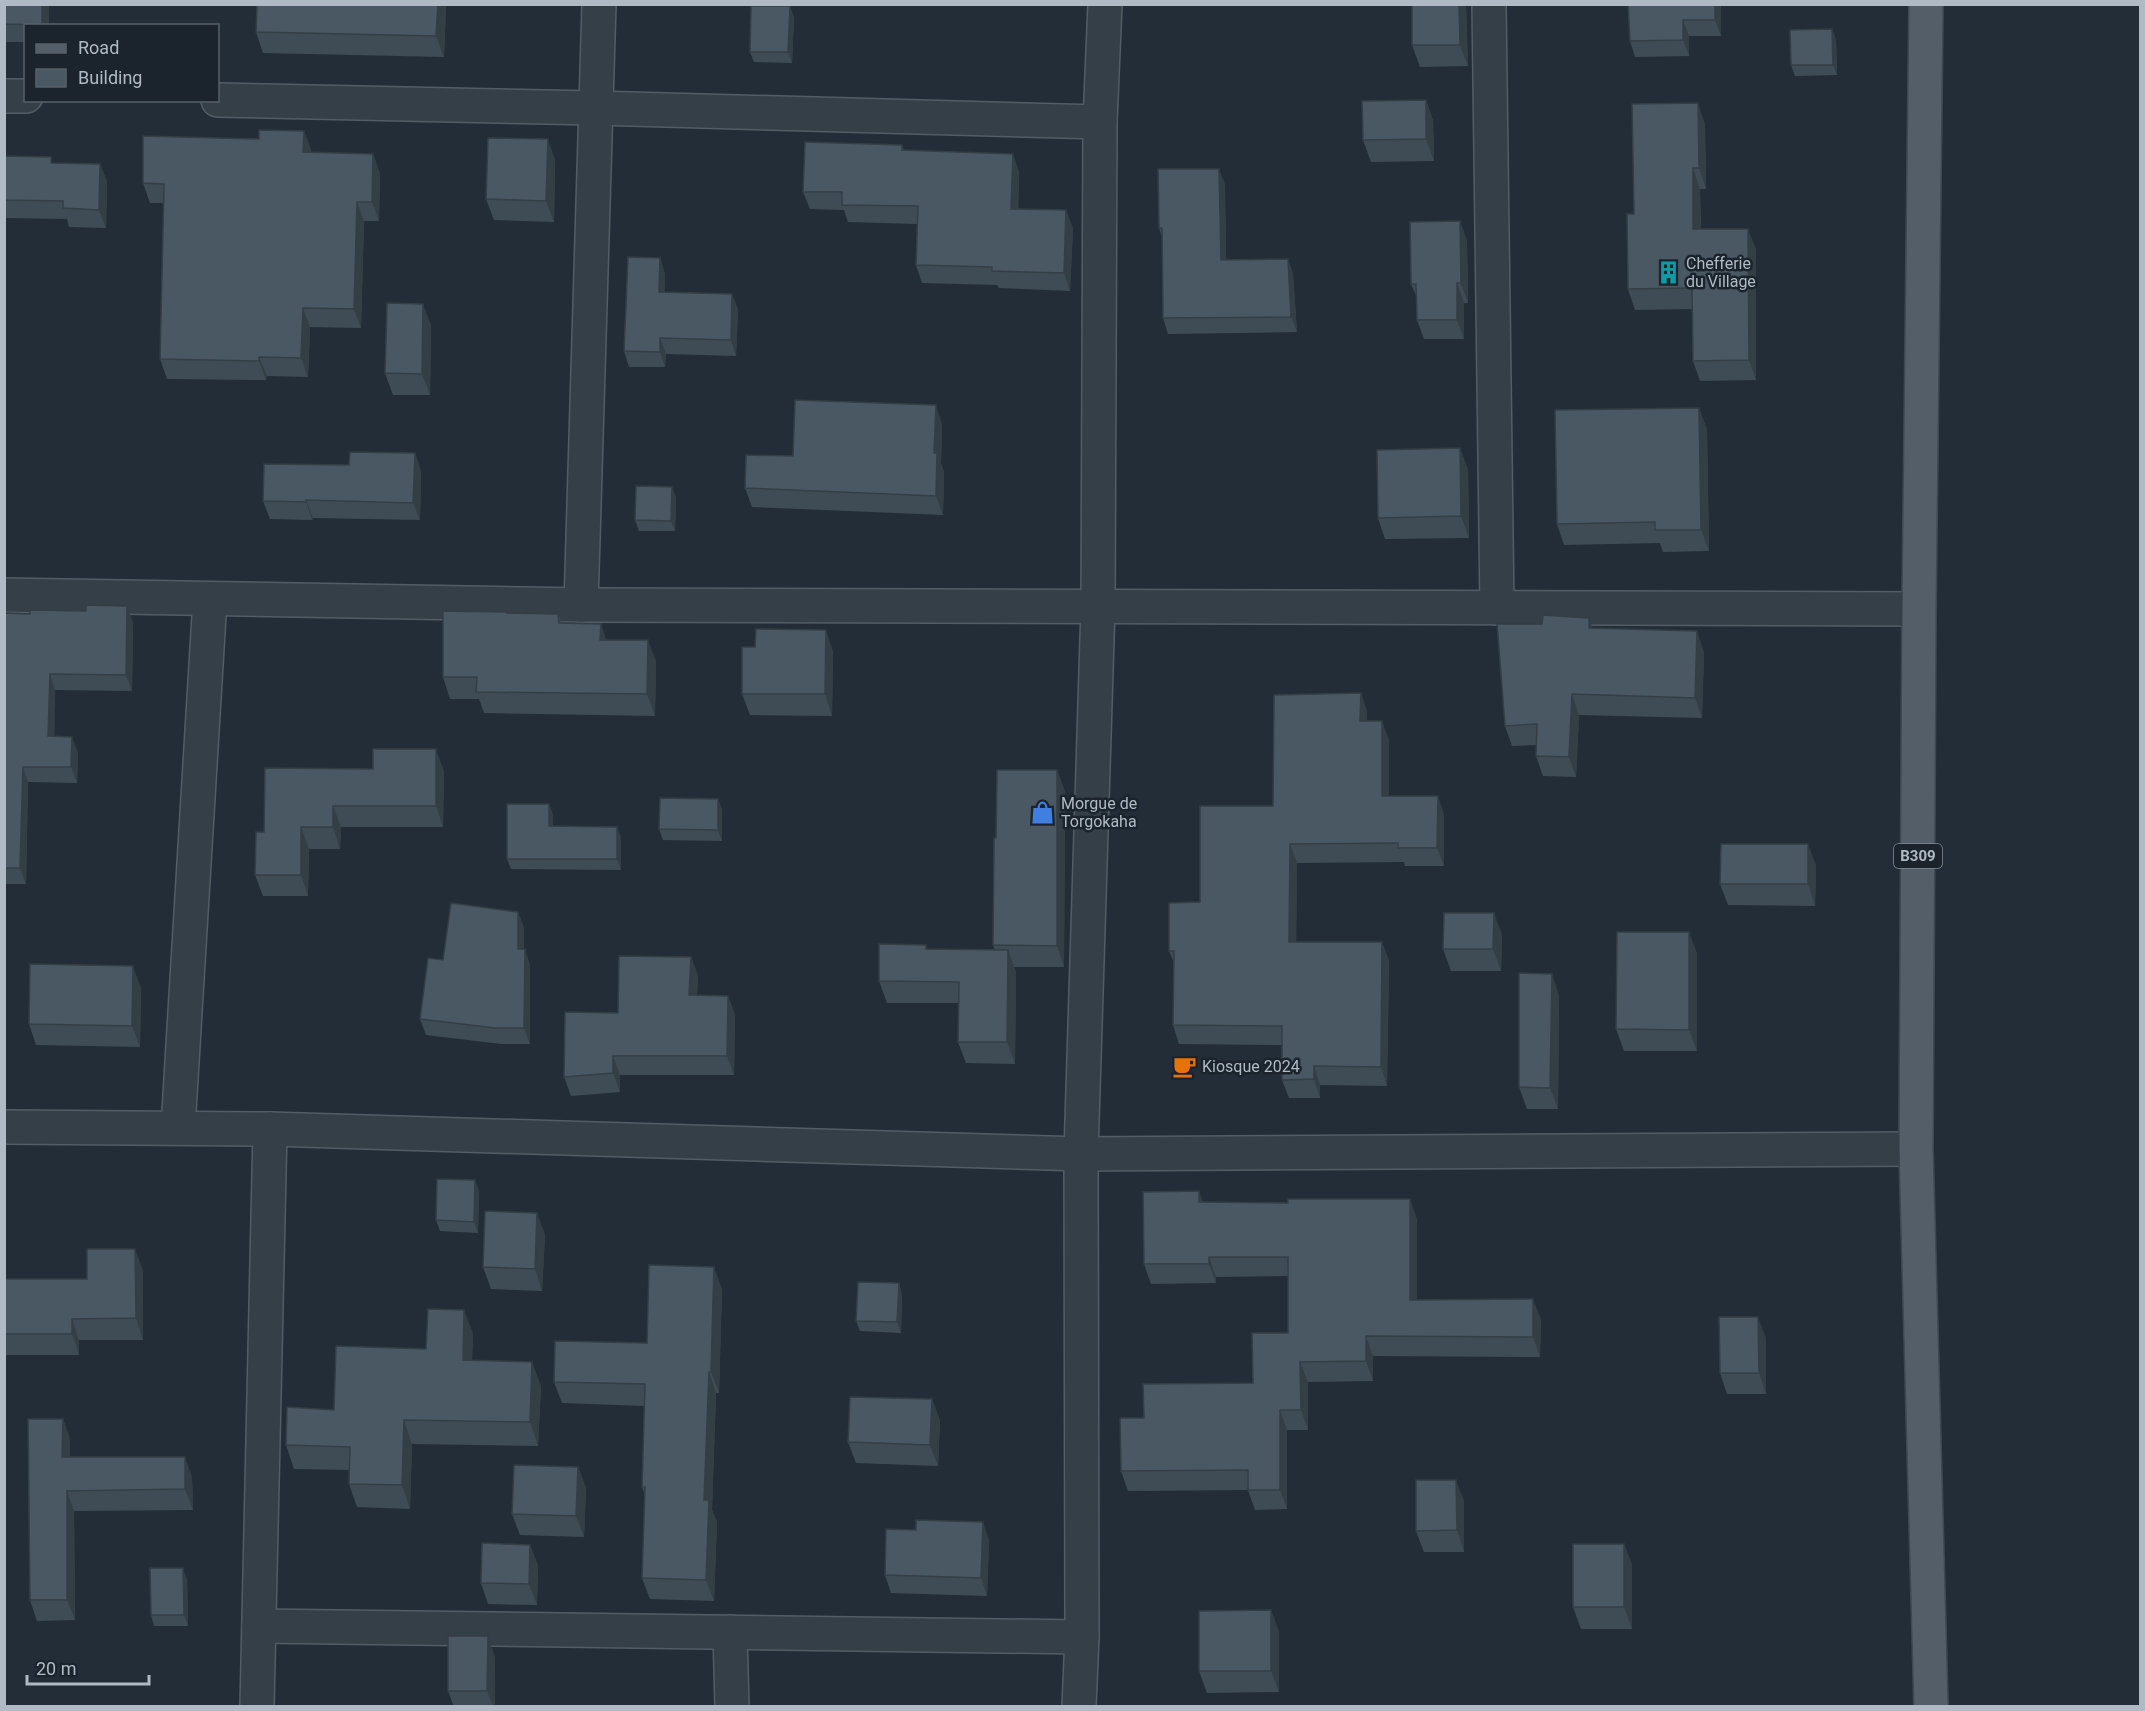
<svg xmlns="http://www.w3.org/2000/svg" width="2145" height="1711" viewBox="0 0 2145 1711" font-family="Roboto,sans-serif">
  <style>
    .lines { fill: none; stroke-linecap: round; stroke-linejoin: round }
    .minor-casing { stroke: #535d66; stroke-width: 36 }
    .major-casing { stroke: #3f4851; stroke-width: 36 }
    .minor { stroke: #353f48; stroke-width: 33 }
    .major { stroke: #535e68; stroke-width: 33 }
    .wall { fill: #404c55 }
    .shaded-wall { fill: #343e45 }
    .building { fill: #4a5863; stroke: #343e45; stroke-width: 1.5 }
    .labels { text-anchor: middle; stroke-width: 5; stroke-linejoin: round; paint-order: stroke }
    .shield { fill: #1b242d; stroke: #838d97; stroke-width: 1.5 }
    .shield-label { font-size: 15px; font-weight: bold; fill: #b0bac4 }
    .poi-label { font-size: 16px; fill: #b0bac4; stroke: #1b242d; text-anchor: start }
  </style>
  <rect width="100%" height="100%" fill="#222d37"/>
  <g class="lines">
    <defs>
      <g id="minor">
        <path d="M1489,4L1497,608"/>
        <path d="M4,96H26"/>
        <path d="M218,100L595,108L1100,122"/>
        <path d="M4,595L581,605L1919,609"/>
        <path d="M581,605L599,4"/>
        <path d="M4,1127L270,1129L1081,1154L1916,1149"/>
        <path d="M178,1128L210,599"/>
        <path d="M259,1626L1082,1637"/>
        <path d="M730,1632L732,1706"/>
        <path d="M257,1706L270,1129"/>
        <path d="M1079,1706L1082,1637L1081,1154L1098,607L1100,122L1105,4"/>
      </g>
      <path id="major" d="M1926,4L1919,609L1916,1149L1931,1706"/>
    </defs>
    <use href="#minor" class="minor-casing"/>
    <use href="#major" class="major-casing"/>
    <use href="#minor" class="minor"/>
    <use href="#major" class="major"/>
  </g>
  <g class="wall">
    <path d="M4,4L49,26H26V42H4Z"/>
    <path d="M446,4L444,57L263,53L256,32Z"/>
    <path d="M1466,4L1468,66L1420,67L1412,45Z"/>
    <path d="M1628,4H1721V36H1689V56L1635,57L1630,41Z"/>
    <path d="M794,17L792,63L754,62L750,52Z"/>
    <path d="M1832,29L1836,40L1837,75L1795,76L1791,65Z"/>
    <path d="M1426,100L1433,121L1434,161L1371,162L1363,140Z"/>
    <path d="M1705,124L1706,189H1700L1701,229L1756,249V380L1700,381L1693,361V309L1635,310L1628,289L1634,214Z"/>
    <path d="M304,131L311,150V153L373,154L380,174L379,221H364L361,328L310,327L308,377L267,376L266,380L167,379L160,359L164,203H150L143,183L259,139Z"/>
    <path d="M902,145L904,150L1019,171L1018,209L1073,228L1070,291L999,288L997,285L922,283L916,265L917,224L848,222L844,210L810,209L803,192Z"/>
    <path d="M4,156L54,163L100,164L107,182L106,228L69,227L67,219L4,218Z"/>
    <path d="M555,160L554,222L494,220L486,199Z"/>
    <path d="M1225,184L1226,260L1288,259L1293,274L1297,332L1168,334L1163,318L1162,237L1159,228Z"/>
    <path d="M1460,221L1467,241L1468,303H1464V339H1424L1417,320V298L1411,284Z"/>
    <path d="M660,258L665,274V292L732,294L738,310L736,356L666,354L665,367H629L624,351Z"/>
    <path d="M431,325L430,395H393L385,373Z"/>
    <path d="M1699,408L1707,430L1709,551L1663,552L1660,543L1564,545L1557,524Z"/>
    <path d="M942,424L941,463L944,472L943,515L752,507L745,488L793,456Z"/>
    <path d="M1460,448L1468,470L1469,538L1385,539L1378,518Z"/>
    <path d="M415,453L421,471L420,520L313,518L312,520L270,519L263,501L349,465Z"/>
    <path d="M676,497L675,531H639L635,520Z"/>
    <path d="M4,613L30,614L133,622L132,691L55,690L54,737L78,753L77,783L28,782L26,884H4Z"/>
    <path d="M507,613L558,614L562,623L601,624L606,640L656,661L655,716L484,713L479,699H450L443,677Z"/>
    <path d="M1593,628L1704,652L1702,718L1579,715L1576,777L1543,776L1536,756V745L1512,746L1505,726Z"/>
    <path d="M833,651L832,716L750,715L742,694Z"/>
    <path d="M1361,693L1367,712V721L1389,740V796L1444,814V866H1405L1404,862L1297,863L1296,942H1382L1389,961L1387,1086L1320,1085V1098H1289L1282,1080V1045L1179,1044L1173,1025L1174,963L1169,951L1200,902Z"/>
    <path d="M265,768L444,771L443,827H341L340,849H309L308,896H263L255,875L264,832Z"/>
    <path d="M1057,770L1065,792L1064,967H1014L1016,972L1015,1064L966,1063L958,1042L959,1003H887L879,981L928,949L995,950L993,945L996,838Z"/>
    <path d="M718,799L722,810V841L663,840L659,829Z"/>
    <path d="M549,804L553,815V826L621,837V870L511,869L507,859Z"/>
    <path d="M1816,865L1815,906L1728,905L1720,884Z"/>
    <path d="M524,927V949L530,965V1044H501L426,1035L420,1019L443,960Z"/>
    <path d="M1502,934L1501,971H1451L1443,949Z"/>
    <path d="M1697,953V1051H1624L1616,1029Z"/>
    <path d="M691,957L698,976L697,995L728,996L735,1015L734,1075H620V1092L571,1096L564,1077L618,1013Z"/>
    <path d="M141,988L140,1047L36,1045L29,1024Z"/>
    <path d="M1559,995L1558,1109H1527L1519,1087Z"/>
    <path d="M479,1190L478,1233L440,1231L436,1220Z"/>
    <path d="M1203,1202L1417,1219V1300L1541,1319L1540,1357L1373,1356V1381L1308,1382V1430H1287V1509L1255,1510L1248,1490L1128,1491L1121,1471L1144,1418L1253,1383L1288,1333V1276L1216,1277V1283L1151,1284L1144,1264Z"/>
    <path d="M545,1234L542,1291L491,1289L483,1267Z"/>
    <path d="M143,1270V1340H79V1355H4V1279H87Z"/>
    <path d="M722,1289L719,1393H716L712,1510L717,1522L714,1601L650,1599L642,1578L645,1495L642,1487L644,1406L562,1403L554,1382L647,1343Z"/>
    <path d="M902,1294L901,1333L860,1331L856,1321Z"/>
    <path d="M473,1333L472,1360L541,1386L538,1446L412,1444L410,1509L357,1507L349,1484V1470L294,1469L286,1445L334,1410L426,1349Z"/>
    <path d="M1766,1338V1394H1727L1720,1373Z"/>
    <path d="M932,1399L940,1421L938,1466L856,1463L848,1442Z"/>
    <path d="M63,1419L70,1439V1457L192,1477L193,1510L74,1511L75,1620L37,1621L30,1600Z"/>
    <path d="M578,1467L586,1488L584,1537L520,1535L512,1514Z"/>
    <path d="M1464,1501V1552H1424L1416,1531Z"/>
    <path d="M989,1540L987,1596L891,1593L885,1575Z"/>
    <path d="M1624,1544L1632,1565V1629H1581L1573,1607Z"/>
    <path d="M530,1545L538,1566L537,1605L488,1604L481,1583Z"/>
    <path d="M187,1579L188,1626H154L151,1615Z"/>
    <path d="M1271,1610L1279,1632V1692L1207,1693L1199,1671Z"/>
    <path d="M495,1657V1707H454L448,1691Z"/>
  </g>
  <g class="shaded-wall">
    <rect x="42" y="4" width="7" height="22"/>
    <path d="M438,4H446L444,57L436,36Z"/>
    <path d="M1459,4H1466L1468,66L1460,45Z"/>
    <path d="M1715,4H1721V36L1715,20Z"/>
    <path d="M790,6L794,17L792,63L788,52Z"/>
    <path d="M1683,20L1689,36V56L1683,40Z"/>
    <path d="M1832,29L1836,40L1837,75L1833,65Z"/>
    <path d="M1426,100L1433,121L1434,161L1426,139Z"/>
    <path d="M1698,103L1705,124L1706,189L1699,168Z"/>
    <path d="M304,131L311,150L310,172L303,152Z"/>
    <path d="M548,139L555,160L554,222L546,201Z"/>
    <path d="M373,154L380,174L379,221L372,202Z"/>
    <path d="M1013,154L1019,171L1018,226L1011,209Z"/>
    <path d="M100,164L107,182L106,228L99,210Z"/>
    <path d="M1693,168L1700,189L1701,250L1693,229Z"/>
    <path d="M1219,169L1225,184L1226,275L1221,260Z"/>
    <path d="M357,202L364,221L361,328L354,309Z"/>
    <path d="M1066,210L1073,228L1070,291L1064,273Z"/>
    <path d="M1460,221L1467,241L1468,303L1461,283Z"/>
    <path d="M1748,229L1756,249V380L1749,360Z"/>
    <path d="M660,258L665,274V308L659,292Z"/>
    <path d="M1288,259L1293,274L1297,332L1291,317Z"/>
    <path d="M1457,283L1464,303V339L1457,320Z"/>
    <path d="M732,294L738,310L736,356L731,340Z"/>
    <path d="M423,304L431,325L430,395L422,374Z"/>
    <path d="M303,308L310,327L308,377L301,358Z"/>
    <path d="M660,338L666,354L665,367L660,352Z"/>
    <path d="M259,357L267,376L266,380L259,361Z"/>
    <path d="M936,405L942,424L941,463L944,472L943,515L936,496L934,453Z"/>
    <path d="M1699,408L1707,430L1709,551L1701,530Z"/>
    <path d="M1460,448L1468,470L1469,538L1461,516Z"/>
    <path d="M415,453L421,471L420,520L413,503Z"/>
    <path d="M672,487L676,497L675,531L671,521Z"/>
    <path d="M306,500L313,518L312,520L306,502Z"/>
    <path d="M127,606L133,622L132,691L126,675Z"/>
    <path d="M1589,618L1596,638L1589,628Z"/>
    <path d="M601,624L608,645L600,640Z"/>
    <path d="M826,630L833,651L832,716L825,694Z"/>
    <path d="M1697,631L1704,652L1702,718L1695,698Z"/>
    <path d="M648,640L656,661L655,716L647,694Z"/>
    <path d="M50,674L55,690L54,752L48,736Z"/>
    <path d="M1361,693L1367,712V740L1360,721Z"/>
    <path d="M1572,694L1579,715L1576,777L1569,757Z"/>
    <path d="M1382,721L1389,740V815L1382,796Z"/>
    <path d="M72,737L78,753L77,783L71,767Z"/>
    <path d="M436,749L444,771L443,827L436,806Z"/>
    <path d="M23,767L28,782L26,884L20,868Z"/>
    <path d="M1057,770L1065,792L1064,967L1057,946Z"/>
    <path d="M1438,796L1444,814V866L1437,848Z"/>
    <path d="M718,799L722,810V841L718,830Z"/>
    <path d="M549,804L553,815V837L549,826Z"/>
    <path d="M333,806L341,827L340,849L333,827Z"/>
    <path d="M301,827L309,849L308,896L301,875Z"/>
    <path d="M617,827L621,837V870L617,859Z"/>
    <path d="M1290,844L1297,863L1296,961L1289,942Z"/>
    <path d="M1808,844L1816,865L1815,906L1808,884Z"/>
    <path d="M518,912L524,927V965L518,949Z"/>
    <path d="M1494,913L1502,934L1501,971L1493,949Z"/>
    <path d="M1689,932L1697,953V1051L1689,1030Z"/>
    <path d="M1382,942L1389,961L1387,1086L1381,1067Z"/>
    <path d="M525,949L530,965V1044L524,1028Z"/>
    <path d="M1008,950L1016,972L1015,1064L1007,1042Z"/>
    <path d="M691,957L698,976L696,1014L689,995Z"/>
    <path d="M133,966L141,988L140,1047L132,1026Z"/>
    <path d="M1552,974L1559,995L1558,1109L1550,1088Z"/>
    <path d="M728,996L735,1015L734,1075L727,1056Z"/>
    <path d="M613,1056L620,1075V1092L613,1073Z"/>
    <path d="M1314,1066L1320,1085V1098L1314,1079Z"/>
    <path d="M475,1180L479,1190L478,1233L474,1222Z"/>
    <path d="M1199,1191L1206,1211L1199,1202Z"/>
    <path d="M1410,1199L1417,1219V1320L1410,1300Z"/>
    <path d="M537,1213L545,1234L542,1291L535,1269Z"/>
    <path d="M135,1249L143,1270V1340L136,1318Z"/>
    <path d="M1209,1257L1216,1277V1283L1209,1264Z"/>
    <path d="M714,1267L722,1289L719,1393L711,1372Z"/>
    <path d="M899,1283L902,1294L901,1333L897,1322Z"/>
    <path d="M1533,1299L1541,1319L1540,1357L1533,1337Z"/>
    <path d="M464,1310L473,1333L471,1383L463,1360Z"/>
    <path d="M1758,1317L1766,1338V1394L1759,1373Z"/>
    <path d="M72,1319L79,1340V1355L72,1334Z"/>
    <path d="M1366,1336L1373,1356V1381L1366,1361Z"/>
    <path d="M532,1362L541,1386L538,1446L530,1422Z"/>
    <path d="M1300,1362L1308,1382V1430L1301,1410Z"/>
    <path d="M709,1372L716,1393L712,1510L717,1522L714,1601L706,1580L704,1500Z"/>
    <path d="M932,1399L940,1421L938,1466L930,1445Z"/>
    <path d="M1280,1410L1287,1430V1509L1280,1490Z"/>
    <path d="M63,1419L70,1439V1477L62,1457Z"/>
    <path d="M404,1420L412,1444L410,1509L402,1485Z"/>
    <path d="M185,1457L192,1477L193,1510L185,1489Z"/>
    <path d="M578,1467L586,1488L584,1537L576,1516Z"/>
    <path d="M1456,1480L1464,1501V1552L1457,1530Z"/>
    <path d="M67,1491L74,1511L75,1620L67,1600Z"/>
    <path d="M983,1522L989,1540L987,1596L981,1578Z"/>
    <path d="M1624,1544L1632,1565V1629L1624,1607Z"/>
    <path d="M530,1545L538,1566L537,1605L529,1584Z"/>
    <path d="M183,1568L187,1579L188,1626L184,1615Z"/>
    <path d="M1271,1610L1279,1632V1692L1271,1671Z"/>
    <path d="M488,1636L495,1657V1707H493L487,1691Z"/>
  </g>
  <g class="building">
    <path d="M4,4H42V25L4,24Z"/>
    <path d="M257,4H438L436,36L256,32Z"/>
    <path d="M1412,4H1459L1460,45H1412Z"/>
    <path d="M1628,4H1715V20H1683V40L1630,41Z"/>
    <path d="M751,6H790L788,52H750Z"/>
    <path d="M1832,29L1833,65H1791L1790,30Z"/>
    <path d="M1426,100V139L1363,140L1362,101Z"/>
    <path d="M1698,103L1699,168H1693V229H1748L1749,360L1693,361L1692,288L1628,289L1627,214H1634L1632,104Z"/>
    <path d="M259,130L304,131L303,152L373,154L372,202H357L354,309L303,308L301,358L259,357V361L160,359L164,184L143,183V136L259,139Z"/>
    <path d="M488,138L548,139L546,201L486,199Z"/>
    <path d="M805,142L902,145V150L1013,154L1011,209L1066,210L1064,273L992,271V267L916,265L918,206L842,205V192H803Z"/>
    <path d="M4,156L51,157V163L100,164L99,210L63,208V201L4,200Z"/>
    <path d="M1158,169H1219L1221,260L1288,259L1291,317L1163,318L1162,228H1159Z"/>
    <path d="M1460,221L1461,283H1457V320H1417L1416,284H1411L1410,222Z"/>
    <path d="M628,257L660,258L659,292L732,294L731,340L660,338V352L624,351Z"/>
    <path d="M387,303L423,304L422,374L385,373Z"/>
    <path d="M795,400L936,405L934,453H937L936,496L745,488L746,455L793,456Z"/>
    <path d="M1699,408L1701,530H1655V522L1557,524L1555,410Z"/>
    <path d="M1460,448L1461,516L1378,518L1377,450Z"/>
    <path d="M350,452L415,453L413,503L306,500V502L263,501L264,464L349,465Z"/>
    <path d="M636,486L672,487L671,521L635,520Z"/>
    <path d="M86,605L127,606L126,675L50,674L48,736L72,737L71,767H23L20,868H4V613L30,614V610L86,611Z"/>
    <path d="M443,611L506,612V613L558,614L559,623L601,624L600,640H648L647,694L476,692L477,677H443Z"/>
    <path d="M1543,615L1589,618V628L1697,631L1695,698L1572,694L1569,757L1536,756L1537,724L1505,726L1497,624H1542Z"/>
    <path d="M756,629L826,630L825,694H742V647H755Z"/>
    <path d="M1361,693L1360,721H1382V796H1438L1437,848H1398V843L1290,844L1289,942H1382L1381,1067L1314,1066V1079L1282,1080V1026L1173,1025L1174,951H1169V903L1200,902V806H1273L1274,695Z"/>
    <path d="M373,749H436V806H333V827H301V875H255L256,832H264L265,768L373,769Z"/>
    <path d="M997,770H1057V946L993,945L994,838H996Z"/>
    <path d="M660,798L718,799V830L659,829Z"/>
    <path d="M507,804H549V826L617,827V859H507Z"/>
    <path d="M1721,844H1808V884H1720Z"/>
    <path d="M451,903L518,912V949H525L524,1028H495L420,1019L428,958L443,960Z"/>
    <path d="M1444,913H1494L1493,949H1443Z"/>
    <path d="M1617,932H1689V1030L1616,1029Z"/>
    <path d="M879,944L926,945V949L1008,950L1007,1042H958L959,982L879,981Z"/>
    <path d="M619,956L691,957L689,995L728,996L727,1056H613V1073L564,1077L565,1012L618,1013Z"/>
    <path d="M30,964L133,966L132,1026L29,1024Z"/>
    <path d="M1519,973L1552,974L1550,1088L1519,1087Z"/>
    <path d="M437,1179L475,1180L474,1222L436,1220Z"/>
    <path d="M1199,1191V1202L1288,1203V1199H1410V1300L1533,1299V1337L1366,1336V1361L1300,1362L1301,1410H1280V1490H1248V1470L1121,1471L1120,1418H1144L1143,1384L1253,1383L1252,1333H1288V1257H1209V1264H1144L1143,1192Z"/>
    <path d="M485,1211L537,1213L535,1269L483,1267Z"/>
    <path d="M87,1249H135L136,1318L72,1319V1334H4V1279H87Z"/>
    <path d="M649,1265L714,1267L711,1372H709L704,1500H709L706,1580L642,1578L645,1487H642L645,1384L554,1382L555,1341L647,1343Z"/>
    <path d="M858,1282L899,1283L897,1322L856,1321Z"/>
    <path d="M428,1309L464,1310L463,1360L532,1362L530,1422L404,1420L402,1485L349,1484L350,1447L286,1445L287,1407L334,1410L336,1346L426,1349Z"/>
    <path d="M1719,1317H1758L1759,1373H1720Z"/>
    <path d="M850,1397L932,1399L930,1445L848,1442Z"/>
    <path d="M28,1419H63L62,1457H185V1489L67,1491V1600H30Z"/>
    <path d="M514,1465L578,1467L576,1516L512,1514Z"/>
    <path d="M1416,1480H1456L1457,1530L1416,1531Z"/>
    <path d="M916,1520L983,1522L981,1578L885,1575L886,1529L916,1530Z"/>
    <path d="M482,1543L530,1545L529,1584L481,1583Z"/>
    <rect x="1573" y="1544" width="51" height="63"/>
    <path d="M150,1568H183L184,1615H151Z"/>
    <path d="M1271,1610V1671H1199V1611Z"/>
    <path d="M448,1636H488L487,1691H448Z"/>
  </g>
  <defs>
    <symbol id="building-bare" viewBox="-9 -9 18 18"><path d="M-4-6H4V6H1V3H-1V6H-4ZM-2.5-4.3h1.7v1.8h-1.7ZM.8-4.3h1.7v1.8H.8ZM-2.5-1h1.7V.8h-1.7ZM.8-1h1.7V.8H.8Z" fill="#0f9aa8" stroke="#1b242d" stroke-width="2.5" paint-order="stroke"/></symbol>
    <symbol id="shop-bare" viewBox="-9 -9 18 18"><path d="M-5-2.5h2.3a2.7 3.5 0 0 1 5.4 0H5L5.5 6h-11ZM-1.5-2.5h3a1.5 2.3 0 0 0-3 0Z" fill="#3f7fe0" stroke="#1b242d" stroke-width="2.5" paint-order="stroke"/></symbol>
    <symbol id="cafe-bare" viewBox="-9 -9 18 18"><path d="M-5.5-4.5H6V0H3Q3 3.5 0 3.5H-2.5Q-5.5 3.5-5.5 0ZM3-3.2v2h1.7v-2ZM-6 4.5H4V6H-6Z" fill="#e8710a" stroke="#1b242d" stroke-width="2.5" paint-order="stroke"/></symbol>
  </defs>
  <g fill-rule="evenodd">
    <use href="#building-bare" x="1652" y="256" width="33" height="33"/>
    <use href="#shop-bare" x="1026" y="796" width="33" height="33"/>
    <use href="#cafe-bare" x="1168" y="1050" width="33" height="33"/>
  </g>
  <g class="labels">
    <rect class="shield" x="1894" y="844" width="48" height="24" rx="4.5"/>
    <g class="shield-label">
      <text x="1918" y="861">B309</text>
    </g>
    <g class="poi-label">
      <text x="1686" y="269">Chefferie<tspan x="1686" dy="18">du Village</tspan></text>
      <text x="1061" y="809">Morgue de<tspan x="1061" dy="18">Torgokaha</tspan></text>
      <text x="1202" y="1072">Kiosque 2024</text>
    </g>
  </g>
  <rect width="2145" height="1711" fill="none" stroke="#b0bac4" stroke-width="12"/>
  <rect x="24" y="24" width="195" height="78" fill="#1b242d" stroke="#576069" stroke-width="1.5"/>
  <rect x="36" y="44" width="30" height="9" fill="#535e68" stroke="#576069" stroke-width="1.5"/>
  <text x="78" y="54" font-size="18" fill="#b0bac4">Road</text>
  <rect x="36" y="69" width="30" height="18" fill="#4a5863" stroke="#576069" stroke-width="1.5"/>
  <text x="78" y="84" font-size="18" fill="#b0bac4">Building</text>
  <path d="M27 1675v9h122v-9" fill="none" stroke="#b0bac4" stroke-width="3"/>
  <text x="36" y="1675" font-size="18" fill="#b0bac4" stroke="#1b242d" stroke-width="4.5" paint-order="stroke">20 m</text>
</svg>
